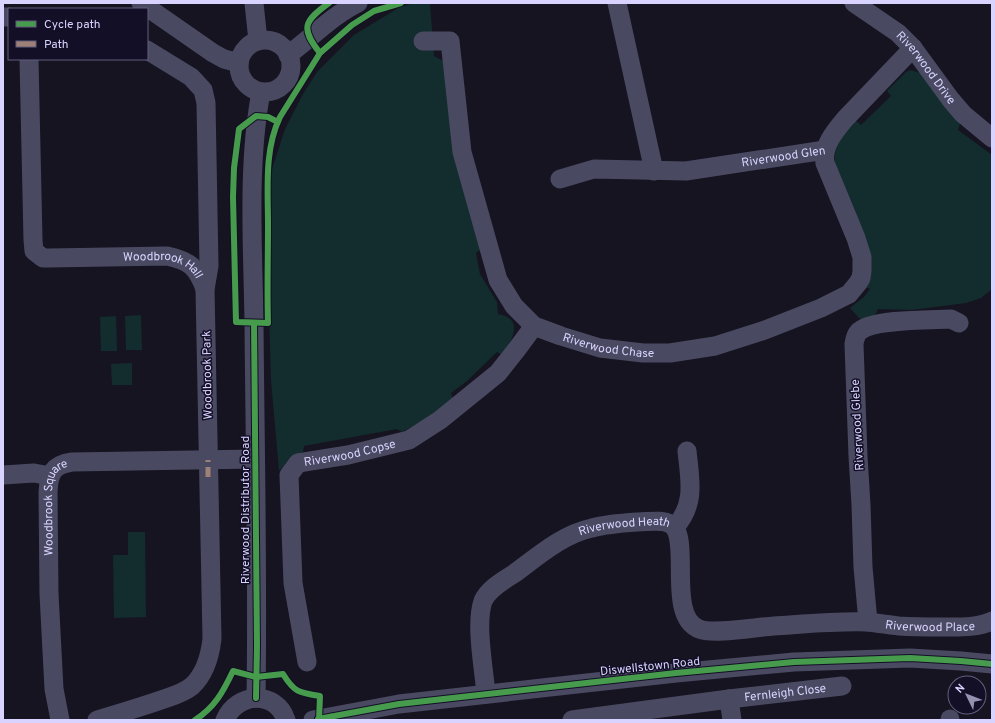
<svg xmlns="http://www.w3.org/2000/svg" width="995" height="723" viewBox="0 0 995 723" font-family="Overpass,sans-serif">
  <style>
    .green { fill: #132c2d }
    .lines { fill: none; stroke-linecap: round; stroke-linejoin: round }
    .minor { stroke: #4a4962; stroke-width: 19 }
    .quiet { stroke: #9e8076; stroke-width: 5; stroke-dasharray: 10 5; stroke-linecap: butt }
    .cycleway-casing { stroke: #130f26; stroke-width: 8 }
    .cycleway { stroke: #469c4c; stroke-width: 6 }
    .labels { text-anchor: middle; stroke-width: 3; stroke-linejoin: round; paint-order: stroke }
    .street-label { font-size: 12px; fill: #d9d4ff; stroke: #130f26 }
  </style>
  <rect width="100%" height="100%" fill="#161421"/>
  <g class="green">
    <path d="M413,3H430L434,56L447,63L483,248L476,253L480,274L497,302L498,314C525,319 512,340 503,355L497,352L467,381L451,393L453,399L423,421L402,432L397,429L304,446L303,452L291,457L279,471L271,380L267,242L268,181L285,129L303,94L317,72L354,35L400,7Z"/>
    <path d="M910,70L921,73L959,122L960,124L958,130L992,155V289L981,298L966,303L912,310L878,309L875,315L861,320L850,308L864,297L870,289L865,287L835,166C833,144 842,136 855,120L861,125L891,96L887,91L906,72Z"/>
    <path d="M141,315L142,350H126L125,316Z"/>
    <path d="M116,316L117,351H101L100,317Z"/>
    <path d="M132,363V385H112L111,364Z"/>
    <path d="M128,532H145L146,617L114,618L113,555H128Z"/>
  </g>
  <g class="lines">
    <g class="minor">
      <path d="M141,3L213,53L224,59L239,63"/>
      <path d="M254,3L258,41"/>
      <path d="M617,3L654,171"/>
      <path id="s1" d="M854,3L898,33L913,48L951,100L963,114L992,138"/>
      <path d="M3,17H9"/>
      <circle cx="265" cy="66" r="26"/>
      <path id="s2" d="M423,41H450L462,152L498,280L514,306L534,326L561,336L600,348L643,353H670L715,346L765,330L821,308L849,294L858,283L861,278L862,271V257L856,238L825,163C822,146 835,131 845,119L913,48"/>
      <path d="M288,55C311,38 333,15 358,3"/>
      <path id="s3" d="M29,59L33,240L34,251L43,258H49L167,256C190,261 197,267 205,289"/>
      <path id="s4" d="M560,179L594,169L686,171L825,150"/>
      <path d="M3,475L34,473L50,476"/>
      <path d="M675,527C696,504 690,480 687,451"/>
      <path d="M868,622L863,567L861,505L858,456L854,344C855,338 856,333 861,330C876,319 931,320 951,319L959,323"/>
      <path id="s5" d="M307,662L293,583L289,475L298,463L348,455L409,440L440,420L498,373L517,349L534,326"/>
      <path id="s6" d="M486,694C484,669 475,624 483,601C488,589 504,580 515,573C538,556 563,534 592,528C607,524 623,523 638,522C648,522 662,519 670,524C693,535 665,615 699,629C713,635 756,627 774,626C805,624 836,621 867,622C878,623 889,625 899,626C914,627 928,627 943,627C959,627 977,628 992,621"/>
      <path d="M256,698C258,573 255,448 254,323C253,248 247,166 261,92"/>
      <path d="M729,699L732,720"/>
      <path d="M950,719V720"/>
      <path id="s7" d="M60,720L54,689L49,594L48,492C49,474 52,465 72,462L255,459"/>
      <path d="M97,720C121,713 144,706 167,698C176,695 185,692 192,686C205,674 210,656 212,639L205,289L209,266L206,103L203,90L191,77L147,50"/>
      <path d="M225,720C237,692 276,690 286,720"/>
      <path d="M313,720L399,704L676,673L794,662L910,658L961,661L992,664"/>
      <path id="s8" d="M572,720L729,699L842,686"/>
    </g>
    <path class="quiet" d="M208,477V460"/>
    <defs>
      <g id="cycleway">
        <path d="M320,53C300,28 304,21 329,3"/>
        <path d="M278,122L268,117L256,116L239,129L234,168L233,197L236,322L268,323C267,291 268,258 268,225C268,189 264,150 280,117L320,53L352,25L374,11L401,3"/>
        <path d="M254,323L257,646L256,698"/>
        <path d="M318,719L399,704L676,673L794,662L910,658L961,661L992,664"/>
        <path d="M195,720C215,707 223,692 233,671L256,677L283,674C294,692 299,693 320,696L319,720"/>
      </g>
    </defs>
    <use href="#cycleway" class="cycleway-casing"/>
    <use href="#cycleway" class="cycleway"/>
  </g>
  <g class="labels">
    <g class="street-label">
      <text dy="4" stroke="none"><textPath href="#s1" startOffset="98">Riverwood Drive</textPath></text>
      <text dy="4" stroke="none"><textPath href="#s4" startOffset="226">Riverwood Glen</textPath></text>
      <text dy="4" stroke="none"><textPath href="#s3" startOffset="326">Woodbrook Hall</textPath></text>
      <text dy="4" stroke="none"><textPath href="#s2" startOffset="408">Riverwood Chase</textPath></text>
      <text transform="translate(207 375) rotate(-91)" y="4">Woodbrook Park</text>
      <text transform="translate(857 425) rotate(-93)" y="4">Riverwood Glebe</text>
      <text dy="4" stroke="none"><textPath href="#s5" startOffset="256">Riverwood Copse</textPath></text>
      <text transform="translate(245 510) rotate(-90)" y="4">Riverwood Distributor Road</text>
      <text dy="4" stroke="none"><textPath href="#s7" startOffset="216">Woodbrook Square</textPath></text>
      <text dy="4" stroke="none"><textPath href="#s6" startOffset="259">Riverwood Heath</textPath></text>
      <text dy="4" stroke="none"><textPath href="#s6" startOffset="652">Riverwood Place</textPath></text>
      <text transform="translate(650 666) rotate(-6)" y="4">Diswellstown Road</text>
      <text dy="4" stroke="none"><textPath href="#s8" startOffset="215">Fernleigh Close</textPath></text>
    </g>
  </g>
  <rect width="995" height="723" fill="none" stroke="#d9d4ff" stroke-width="8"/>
  <rect x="8" y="8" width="140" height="52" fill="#130f26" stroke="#625e7d"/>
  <rect x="16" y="21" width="20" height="6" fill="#469c4c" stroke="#625e7d"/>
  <text x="44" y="28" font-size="12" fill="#d9d4ff">Cycle path</text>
  <rect x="16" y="41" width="20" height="6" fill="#9e8076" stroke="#625e7d"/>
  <text x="44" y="48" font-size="12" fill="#d9d4ff">Path</text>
  <g transform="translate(967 695) rotate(313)"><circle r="19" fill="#130f26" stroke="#625e7d"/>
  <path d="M0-3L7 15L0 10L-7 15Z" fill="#9591b1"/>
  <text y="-6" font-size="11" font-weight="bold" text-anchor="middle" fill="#d9d4ff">N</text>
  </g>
</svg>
